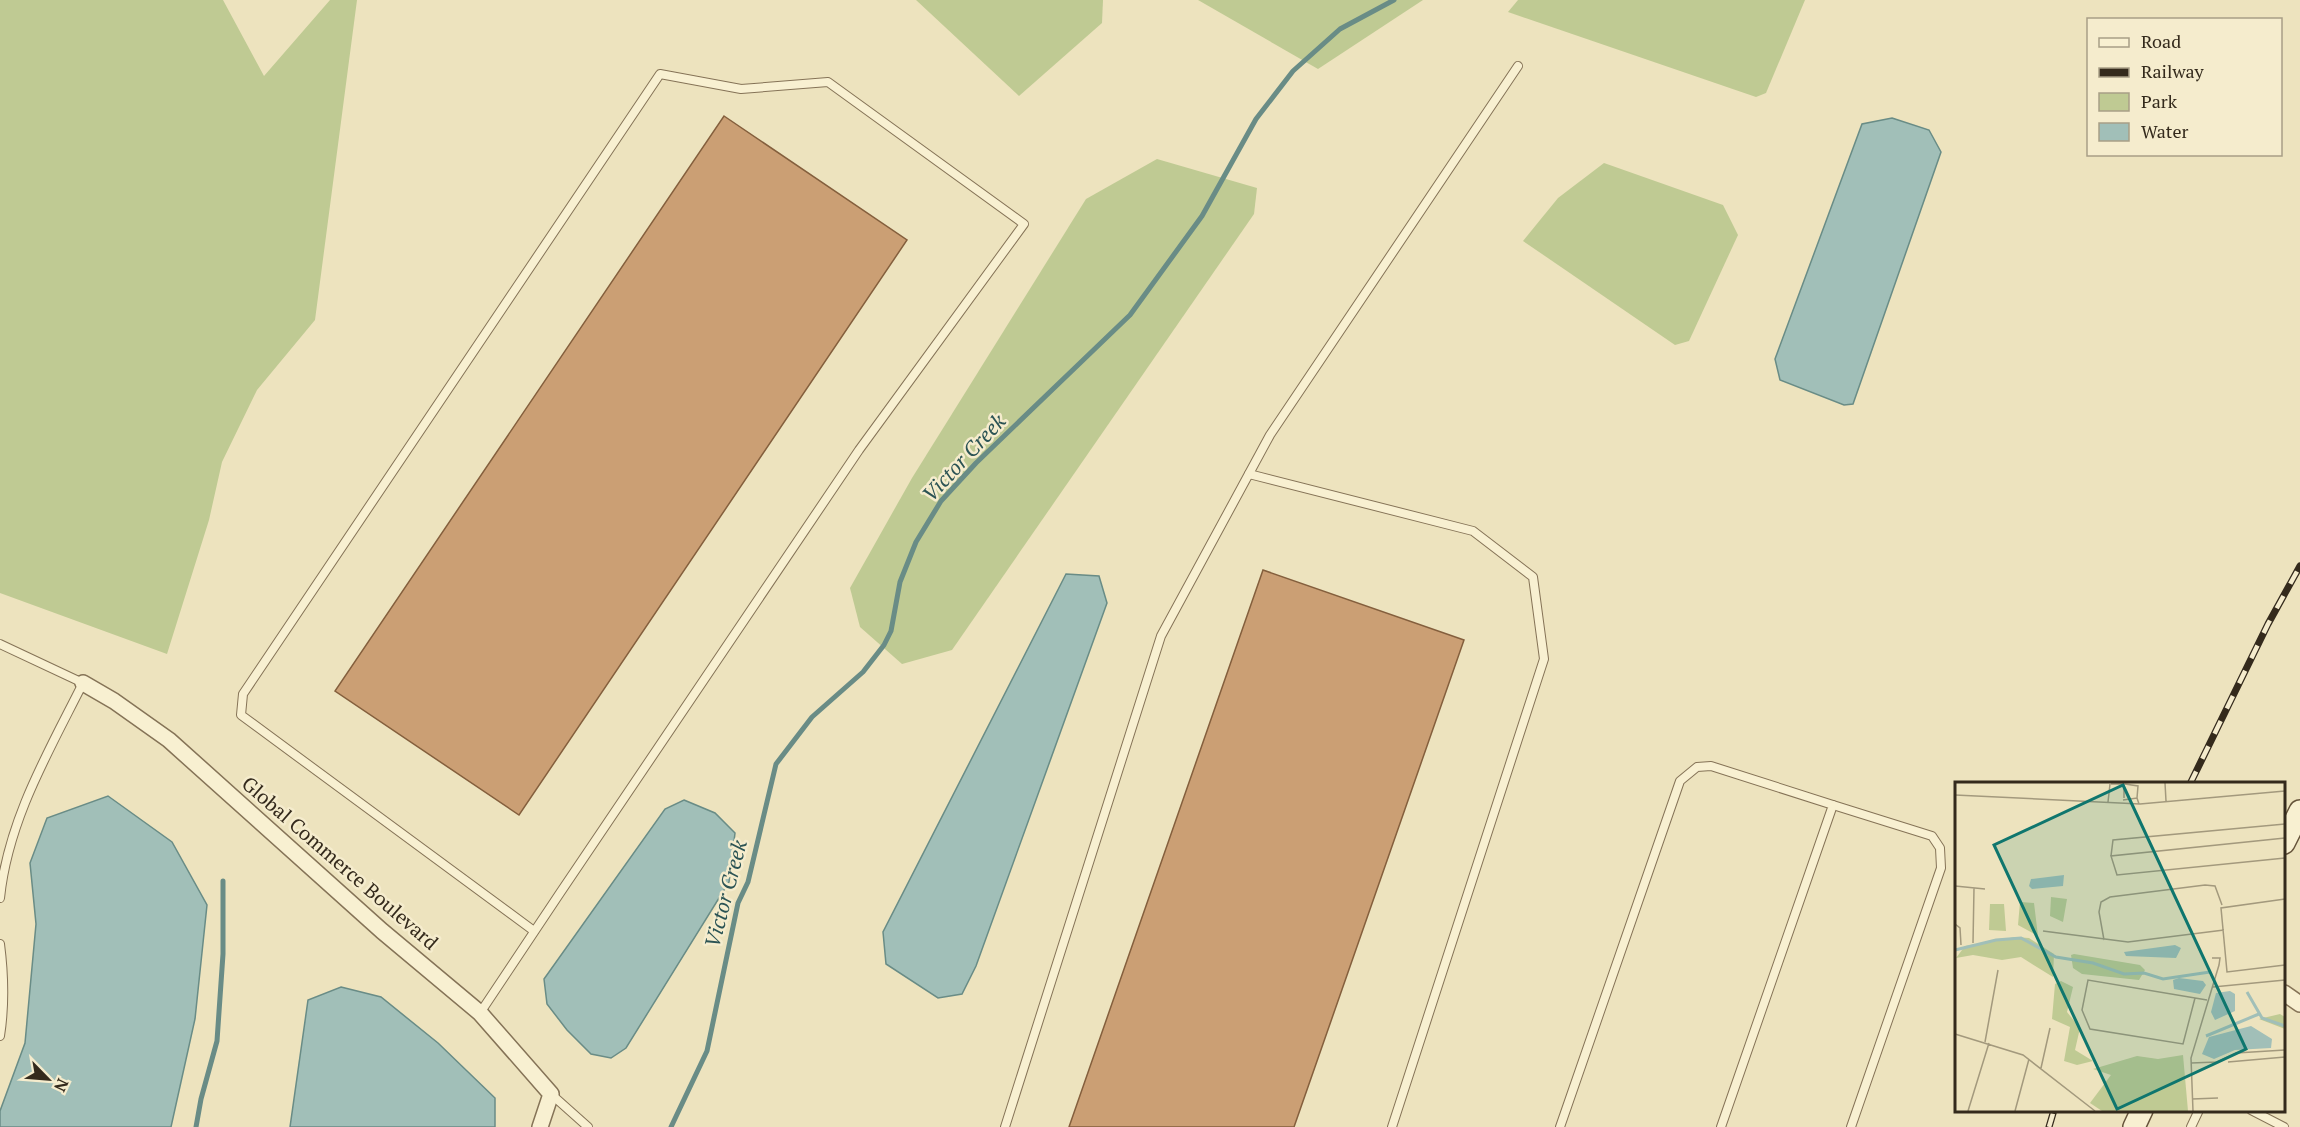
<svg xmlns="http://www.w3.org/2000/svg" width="2300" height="1127" viewBox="0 0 2300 1127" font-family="'PT Serif',serif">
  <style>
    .green { fill: #bfca93 }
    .water { fill: #a1bfb8; stroke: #698c86; stroke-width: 1.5 }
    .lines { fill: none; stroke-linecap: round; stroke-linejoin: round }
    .stream { stroke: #698c86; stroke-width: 5 }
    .building { fill: #cb9f74; stroke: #845f3d; stroke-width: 1.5 }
    .service-casing { stroke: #857357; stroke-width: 10 }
    .minor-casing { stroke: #857357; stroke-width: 18 }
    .secondary-casing { stroke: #66543b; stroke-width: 24 }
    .service { stroke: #f8f0d1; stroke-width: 8 }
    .minor { stroke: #f8f0d1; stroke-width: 15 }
    .secondary { stroke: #f8f0d1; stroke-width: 21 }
    .rail-casing { stroke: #342a1c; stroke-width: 7 }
    .rail { stroke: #f5eccd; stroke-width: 4.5; stroke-dasharray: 14; stroke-linecap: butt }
    .labels { text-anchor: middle; stroke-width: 5; stroke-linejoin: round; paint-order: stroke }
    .street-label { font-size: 20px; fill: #342a1c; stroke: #f5eccd }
    .water-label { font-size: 21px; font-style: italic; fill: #2b5354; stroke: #f5eccd }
    .inset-river { fill: none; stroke: #a1bfb8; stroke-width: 3 }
    .inset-road { fill: none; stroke: #a3997d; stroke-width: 1.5 }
    .view { fill: #0f766e; fill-opacity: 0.15; stroke: #0f766e; stroke-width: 3 }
    .inset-edge { fill: none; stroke: #342a1c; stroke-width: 3 }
  </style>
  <rect width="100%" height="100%" fill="#ede3be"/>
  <g class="green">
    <path d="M0,0H223L264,76L330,0H357L315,320L257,390L222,462L209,520L167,654L0,593Z"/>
    <path d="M916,0H1103L1102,23L1019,96Z"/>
    <path d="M1198,0H1423L1318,69Z"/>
    <path d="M1518,0H1805L1766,93L1756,97L1508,12Z"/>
    <path d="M1157,159L1257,188L1254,214L952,650L902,664L860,627L850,588L912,478L1086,199Z"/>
    <path d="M1604,163L1723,205L1738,235L1689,341L1675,345L1523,241L1558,198Z"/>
  </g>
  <g class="water">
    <path d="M1892,118L1929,130L1941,152L1853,404L1844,405L1780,380L1775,359L1862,124Z"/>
    <path d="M1066,574L1099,576L1107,603L976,966L962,994L938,998L886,964L883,932Z"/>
    <path d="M108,796L172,842L207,905L195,1019L171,1127H0V1111L25,1043L36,924L30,863L47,818Z"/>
    <path d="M684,800L715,813L735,833L729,882L626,1048L611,1058L591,1054L567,1030L547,1004L544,979L665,809Z"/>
    <path d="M341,987L381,997L438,1043L495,1098V1127H290L308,1000Z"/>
  </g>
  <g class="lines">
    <g class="stream">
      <path d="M196,1127L201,1099L217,1041L223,954V881"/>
      <path d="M671,1127L707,1051L738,903L748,882L776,764L812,717L863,672L884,645L891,631L900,582L916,542L941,501L976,463L1130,315L1202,216L1256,119L1293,71L1340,29L1394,0"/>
    </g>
  </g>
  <g class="building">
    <path d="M724,116L907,240L519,815L335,691Z"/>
    <path d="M1263,570L1464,640L1294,1127H1069Z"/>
  </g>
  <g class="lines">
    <defs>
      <g id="service">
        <path d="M1249,474L1473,531L1533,577L1544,659L1392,1127"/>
        <path d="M0,644L83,683C49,751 8,820 0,898"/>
        <path d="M1833,805L1932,836L1940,848L1941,868L1851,1127"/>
        <path d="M0,944C4,975 5,1004 0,1036"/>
        <path d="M480,1013L560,893L859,450L1024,224L828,82L741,89L660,74L243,694L241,715L534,931"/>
        <path d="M551,1094L588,1127"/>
        <path d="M2251,1110L2284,1127"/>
        <path d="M1005,1127L1161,636L1270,435L1518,66"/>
        <path d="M1560,1127L1680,781L1697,767L1711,766L1833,805L1721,1127"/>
        <path d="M2191,1127L2199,1110"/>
      </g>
      <g id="minor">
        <path d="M83,683L114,701L169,740L382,931L480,1013L551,1094L540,1127"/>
        <path d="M2284,993L2300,1004"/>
      </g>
      <g id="secondary">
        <path d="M2284,843L2300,811"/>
        <path d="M2134,1127L2142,1110"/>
      </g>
    </defs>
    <use href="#service" class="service-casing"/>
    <use href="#minor" class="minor-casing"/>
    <use href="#secondary" class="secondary-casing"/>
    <use href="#service" class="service"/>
    <use href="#minor" class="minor"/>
    <use href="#secondary" class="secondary"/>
    <defs>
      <g id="rail">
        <path d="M2190,784L2268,624L2300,566"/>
        <path d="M2049,1127L2054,1110"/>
      </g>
    </defs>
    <use href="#rail" class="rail-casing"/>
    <use href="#rail" class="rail"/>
  </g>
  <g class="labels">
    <g class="street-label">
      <text transform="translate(340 863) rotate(41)" y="7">Global Commerce Boulevard</text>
    </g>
    <g class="water-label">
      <text transform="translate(964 458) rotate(-47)" y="7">Victor Creek</text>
      <text transform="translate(726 894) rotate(-75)" y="7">Victor Creek</text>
    </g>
  </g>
  <g transform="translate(1955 782)">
    <rect width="330" height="330" fill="#ede3be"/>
    <path d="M96,115L112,117L108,140L95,134ZM65,120L79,121L83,154L63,143ZM35,122H49L51,149L34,148ZM60,155L74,156L99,172L98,195L66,175L47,178L18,173L1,176L10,164ZM119,172L185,183L190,188L184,198L127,192L118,186L116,173ZM106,199L118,205L112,230L125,246L120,268L138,279L122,283L109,279L115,245L97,237L100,202ZM325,232L330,235V247L304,237ZM228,273L233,329H147L135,321L156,293L138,287L182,274L203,277Z" fill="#bfca93"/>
    <path d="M109,93L108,104L77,107L74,104L76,97ZM220,163L226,166L221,176L171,174L169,170ZM224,196L248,199L251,203L245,212L219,207L218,198ZM275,209L280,212V229L260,238L256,230L261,211ZM296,244L317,257L316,266L280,268L259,277L247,272L254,255Z" fill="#a1bfb8"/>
    <path class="inset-river" d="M0,168L41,158L66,156L101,175L138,181L169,192L189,191L208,197L255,190M292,210L307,236L330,244M251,254L304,232"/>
    <path class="inset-road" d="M210,1L211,19M156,2H169V16M170,2L183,4L182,16M0,13L185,22L330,9M168,18L182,16L184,22M153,20L155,2M330,56L156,74L162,93L330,76M156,74L158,58L330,42M0,104L30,107M330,117L266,126L272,190L330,183M0,142L5,146L6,163M88,149L173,160L269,148M149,158L144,130L146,120L155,115L250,103L260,104L267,123M18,161L19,106M258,205L330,198M240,216L228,262L135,247L127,228L133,198L252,218M0,252L68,273L140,329M30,260L43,188M273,280L330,275M236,281L262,280L281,271L330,268M86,286L95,246M237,317L263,316M13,329L34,261M60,329L74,277M238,329L236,276L264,183L265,176H257"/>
    <path class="view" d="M168,3L291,267L162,327L39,63Z"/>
    <rect width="330" height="330" class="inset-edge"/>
  </g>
  <rect x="2087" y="18" width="195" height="138" fill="#f5eccd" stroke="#a89e86" stroke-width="1.5"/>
  <rect x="2099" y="38" width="30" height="9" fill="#f8f0d1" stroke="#a89e86" stroke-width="1.5"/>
  <text x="2141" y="48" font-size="18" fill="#342a1c">Road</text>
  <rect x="2099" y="68" width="30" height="9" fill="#342a1c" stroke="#a89e86" stroke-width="1.5"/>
  <text x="2141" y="78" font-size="18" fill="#342a1c">Railway</text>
  <rect x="2099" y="93" width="30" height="18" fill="#bfca93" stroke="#a89e86" stroke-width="1.5"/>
  <text x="2141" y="108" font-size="18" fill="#342a1c">Park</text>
  <rect x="2099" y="123" width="30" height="18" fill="#a1bfb8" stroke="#a89e86" stroke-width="1.5"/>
  <text x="2141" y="138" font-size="18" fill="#342a1c">Water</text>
  <g transform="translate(48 1079) rotate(115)" stroke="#f5eccd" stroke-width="4.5" paint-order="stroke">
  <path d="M0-4.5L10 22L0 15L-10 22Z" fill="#342a1c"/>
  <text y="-9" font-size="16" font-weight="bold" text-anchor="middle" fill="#342a1c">N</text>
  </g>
</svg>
